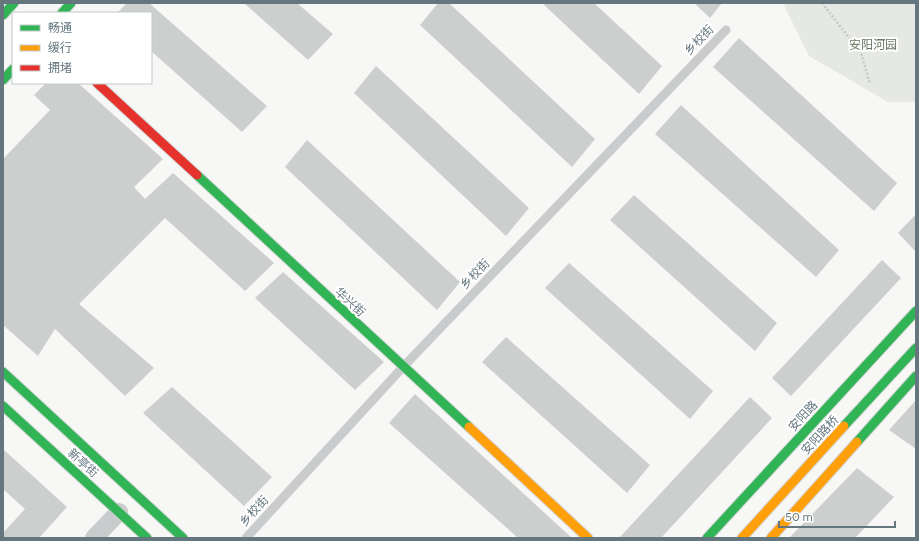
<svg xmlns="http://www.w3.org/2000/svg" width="919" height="541" viewBox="0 0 919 541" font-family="Figtree,'Noto Sans SC',sans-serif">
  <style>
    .green { fill: #e6e8e3 }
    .building { fill: #cdcfcf }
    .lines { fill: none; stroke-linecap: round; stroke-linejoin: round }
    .fast-casing { stroke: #d2d4d4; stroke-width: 11 }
    .slow-casing { stroke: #d2d4d4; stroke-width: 11 }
    .jam-casing { stroke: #d2d4d4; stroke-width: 11 }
    .path { stroke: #c7c8c9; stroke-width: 2.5; stroke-dasharray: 2 2; stroke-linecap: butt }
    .lane { stroke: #c9cbcc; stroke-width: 9 }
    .street { stroke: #c9cbcc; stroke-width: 18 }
    .fast { stroke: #30b455; stroke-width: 9 }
    .slow { stroke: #ff9f0a; stroke-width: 9 }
    .jam { stroke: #e5322d; stroke-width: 9 }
    .labels { text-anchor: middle; stroke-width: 4; stroke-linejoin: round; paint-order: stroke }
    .street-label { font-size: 12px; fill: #64777f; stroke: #fff }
    .park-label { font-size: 12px; fill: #697762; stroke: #fff }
  </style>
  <rect width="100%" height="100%" fill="#f7f7f6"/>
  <path class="green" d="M783,3H916V102H888L809,56Z"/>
  <g class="building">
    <path d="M127,3H149L267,106L242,132L151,51V13H117Z"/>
    <path d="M244,3H297L333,34L308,60Z"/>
    <path d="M438,3H449L595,139L572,167L420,25Z"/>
    <path d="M542,3H594L662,66L639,94Z"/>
    <path d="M694,3H722L710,18Z"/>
    <path d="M739,38L897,183L874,211L713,67Z"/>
    <path d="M376,66L529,208L506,236L354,93Z"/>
    <path d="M46,83H78L163,159L134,187L145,199L173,173L274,263L245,291L165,218L79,304L154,368L125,396L55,329L38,356L3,325V159L50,110L34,95Z"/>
    <path d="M681,105L839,250L816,277L655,134Z"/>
    <path d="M307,140L460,282L437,310L285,167Z"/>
    <path d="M634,195L777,323L755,351L610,220Z"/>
    <path d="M916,214V252L898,233Z"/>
    <path d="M882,260L901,278L791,396L772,378Z"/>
    <path d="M569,263L713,391L690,419L545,288Z"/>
    <path d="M283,272L384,362L355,390L255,298Z"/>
    <path d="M506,337L650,465L627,493L482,362Z"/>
    <path d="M172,387L272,477L244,506L143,413Z"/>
    <path d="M415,394L572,538H518L389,423Z"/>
    <path d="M750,397L772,418L661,538H621L620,537Z"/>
    <path d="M916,400V449L889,430Z"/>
    <path d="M3,449L67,507L39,538H3V533L25,509L3,489Z"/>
    <path d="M857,468L894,497L855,538H789Z"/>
  </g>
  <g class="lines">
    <defs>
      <g id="fast">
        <path d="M62,13L71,3"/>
        <path d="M3,15L14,3"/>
        <path d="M3,80L13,69"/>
        <path d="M197,175L469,427"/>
        <path d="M3,372L183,538"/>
        <path d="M3,406L147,538"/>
        <path d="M844,426L916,348"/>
        <path d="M857,442L916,376"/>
        <path d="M707,538L916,311"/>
      </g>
      <g id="slow">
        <path d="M469,427L588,538"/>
        <path d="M742,538L844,426"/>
        <path d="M771,538L857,442"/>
      </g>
      <path id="jam" d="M97,83L197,175"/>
    </defs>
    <use href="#fast" class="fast-casing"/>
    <use href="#slow" class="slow-casing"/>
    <use href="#jam" class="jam-casing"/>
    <path class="path" d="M822,3L861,53L870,84"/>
    <path class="lane" d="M246,538L403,367L726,30"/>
    <path class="street" d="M94,538L119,512"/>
    <use href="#fast" class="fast"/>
    <use href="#slow" class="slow"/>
    <use href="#jam" class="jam"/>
  </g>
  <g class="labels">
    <g class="street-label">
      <text transform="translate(699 40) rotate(-46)" y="4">乡校街</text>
      <text transform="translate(475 274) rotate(-46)" y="4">乡校街</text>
      <text transform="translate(350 302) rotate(43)" y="4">华兴街</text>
      <text transform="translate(803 416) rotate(-47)" y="4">安阳路</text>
      <text transform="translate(820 435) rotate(-47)" y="4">安阳路桥</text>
      <text transform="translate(83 463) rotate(42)" y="4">新亭街</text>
      <text transform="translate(254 511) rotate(-47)" y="4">乡校街</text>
    </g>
    <g class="park-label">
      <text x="873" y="49">安阳河园</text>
    </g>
  </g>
  <rect width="919" height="541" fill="none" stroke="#64777f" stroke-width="8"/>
  <rect x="12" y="12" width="140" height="72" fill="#ffffff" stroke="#c1c9cc"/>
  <rect x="20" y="25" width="20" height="6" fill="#30b455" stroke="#c1c9cc"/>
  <text x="48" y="32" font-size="12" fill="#64777f">畅通</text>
  <rect x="20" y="45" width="20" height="6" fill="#ff9f0a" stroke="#c1c9cc"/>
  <text x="48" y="52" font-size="12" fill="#64777f">缓行</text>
  <rect x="20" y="65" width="20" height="6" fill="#e5322d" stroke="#c1c9cc"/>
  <text x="48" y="72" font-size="12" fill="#64777f">拥堵</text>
  <path d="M779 521v6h116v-6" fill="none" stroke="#64777f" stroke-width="2"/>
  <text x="785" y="521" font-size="12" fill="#64777f" stroke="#ffffff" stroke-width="3" paint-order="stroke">50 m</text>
</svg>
